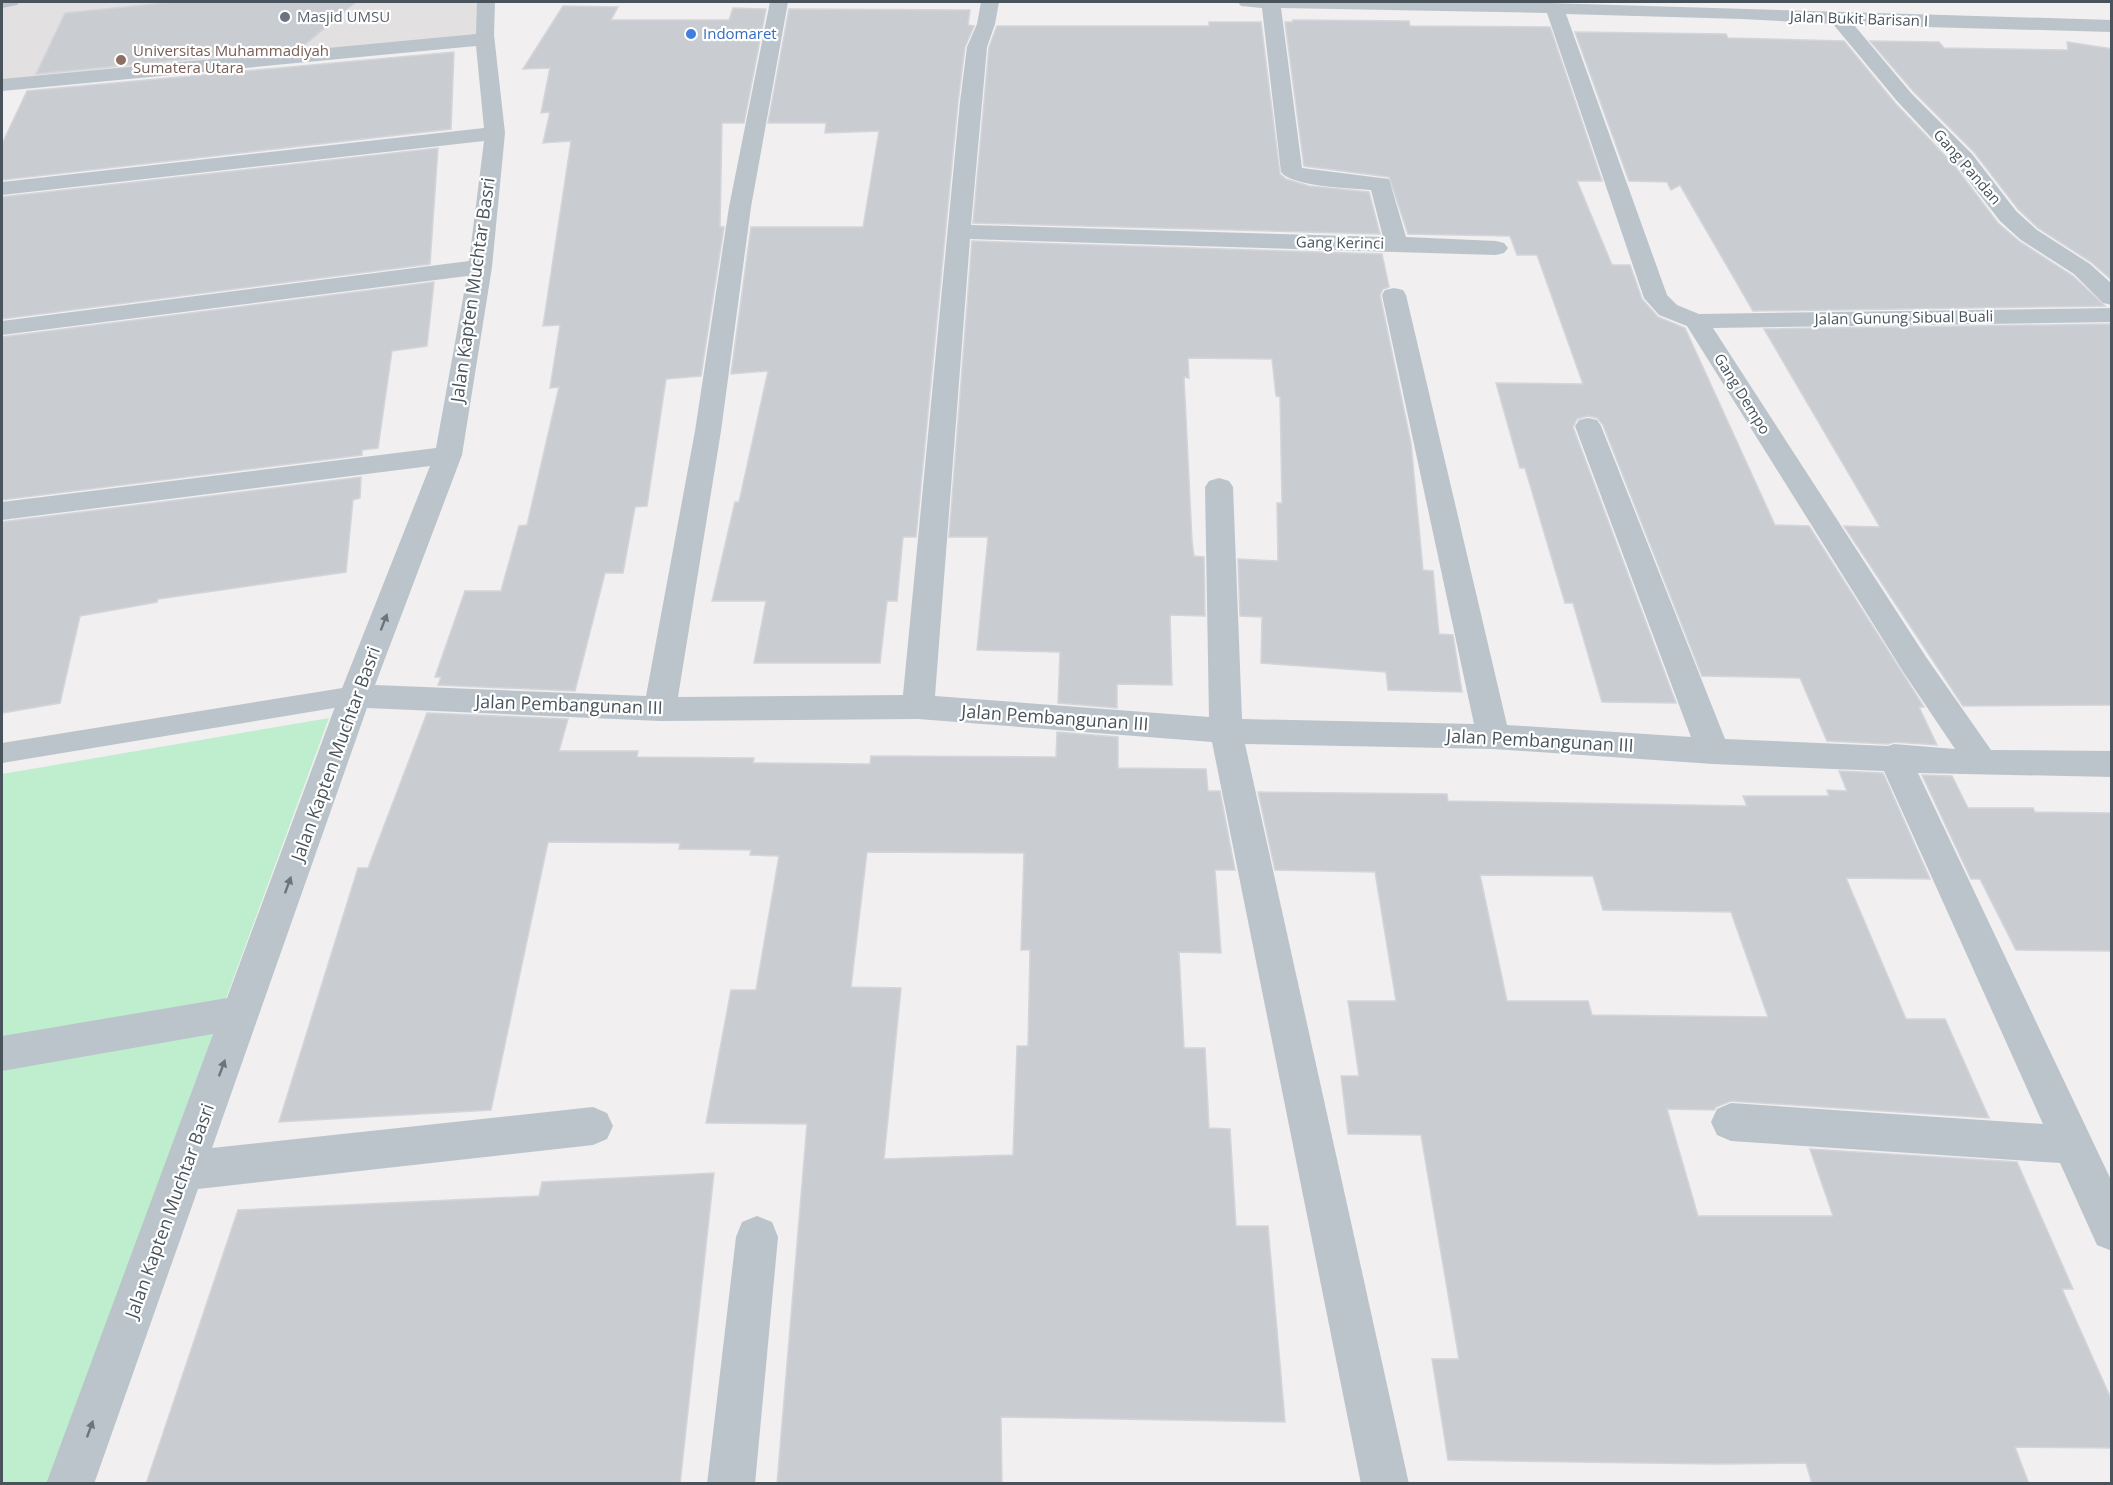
<svg xmlns="http://www.w3.org/2000/svg" width="2113" height="1485" viewBox="0 0 2113 1485" font-family="'Open Sans',sans-serif">
  <style>
    .education { fill: #e2e0e1 }
    .green { fill: #bfeecf }
    .building { fill: #c9ccd1; stroke: #d3d5da; stroke-width: 1.5; fill-rule: evenodd }
    .lines { fill: none; stroke-linecap: round; stroke-linejoin: round }
    .service { fill: #bbc4cb; fill-rule: evenodd }
    .minor { fill: #bbc4cb; fill-rule: evenodd }
    .oneway { fill: #6a757d }
    .worship-dot { fill: #6b7280; stroke: #fff; stroke-width: 2 }
    .shop-dot { fill: #3f7fe0; stroke: #fff; stroke-width: 2 }
    .education-dot { fill: #8d6e63; stroke: #fff; stroke-width: 2 }
    .labels { text-anchor: middle; stroke-width: 4.5; stroke-linejoin: round; paint-order: stroke }
    .far-worship-label { font-size: 15px; fill: #5b616d; stroke: #fff; text-anchor: start }
    .far-street-label { font-size: 15px; fill: #48535c; stroke: #fff }
    .far-shop-label { font-size: 15px; fill: #366cbe; stroke: #fff; text-anchor: start }
    .far-education-label { font-size: 15px; fill: #785e54; stroke: #fff; text-anchor: start }
    .street-label { font-size: 18px; fill: #48535c; stroke: #fff }
  </style>
  <rect width="100%" height="100%" fill="#f1efef"/>
  <path class="education" d="M2,2H478L479,37L2,83Z"/>
  <path class="green" d="M329,718L48,1483L2,1484V774Z"/>
  <g class="building">
    <path d="M173,2H356L301,48L36,74L65,13Z"/>
    <path d="M563,6L618,7L611,20H729L733,8L766,9L744,123H722L720,227H724L701,376L666,379L647,506L635,507L623,573H605L575,691L438,685L441,677H435L465,591H501L519,526L527,525L559,387L550,388L560,325L543,326L571,141L543,143L550,112L541,113L550,68L523,69Z"/>
    <path d="M789,9L970,10L968,25L974,26L965,47L958,102L916,537H903L897,601H887L880,663H754L766,601H712L735,502H739L768,371L731,374L751,227H863L879,131L825,133L826,123H768Z"/>
    <path d="M1293,20L1409,21L1410,26L1550,27L1602,181H1577L1612,265H1630L1642,299L1658,317L1685,328L1775,525L1809,526L1924,707H1919L1937,745L1894,742L1888,744L1827,741L1800,678L1702,676L1603,425L1597,418L1588,416L1577,419L1573,427L1676,703L1602,702L1573,603H1565L1525,468H1520L1496,383L1583,384L1537,255H1517L1510,236L1408,234L1389,177L1304,166L1285,22H1293Z"/>
    <path d="M1209,22H1261L1280,174L1286,179L1309,186L1369,192L1380,234L973,223L989,47L997,26H1209Z"/>
    <path d="M1575,32L1726,34L1728,38L1844,41L1895,103L1954,165L1998,223L2020,242L2073,276L2105,306L1753,311L1680,185L1671,190L1667,182L1629,181Z"/>
    <path d="M1870,41L1939,42L1944,48L2068,50L2067,42L2112,49V280L2091,262L2038,228L2018,209L1974,152L1913,91Z"/>
    <path d="M454,52L451,129L2,180V144L27,91Z"/>
    <path d="M438,148L430,264L2,319V197Z"/>
    <path d="M972,241L1382,254L1389,287L1383,289L1380,295L1411,443L1423,570L1433,571L1439,634L1453,635L1462,692L1388,690L1386,672L1261,663L1262,617L1240,616L1238,559L1278,561L1277,503H1282L1280,397L1276,396L1272,359L1188,358L1189,378L1184,377L1192,541L1194,556L1204,557L1205,616L1170,615L1172,685L1117,684V708L1058,703L1060,652L977,650L988,537H949Z"/>
    <path d="M434,282L427,346L392,351L378,448L362,450V455L2,500V337Z"/>
    <path d="M2112,324V705L1963,706L1844,526L1880,527L1764,329Z"/>
    <path d="M361,477L360,498L353,500L346,572L158,599L157,602L80,616L60,703L2,713V522Z"/>
    <path d="M427,713L568,719L559,751H638L637,757L754,758L753,763L870,764L871,756L1056,757L1057,732L1118,737V768L1206,769L1208,791H1220L1235,870H1215L1221,953L1179,952L1184,1048H1205L1209,1128L1230,1129L1236,1226H1268L1285,1422L1001,1417L1002,1484H777L807,1124L706,1123L731,990H756L779,856L750,855L751,850L679,849L680,843L548,842L491,1110L279,1122L358,868H368ZM867,852L1024,853L1021,950H1030L1028,1046H1017L1013,1155L884,1159L901,988L851,987Z"/>
    <path d="M1839,771L1883,773L1930,879L1846,878L1906,1019H1945L1989,1118L1731,1101L1716,1107L1714,1110L1667,1109L1698,1216H1833L1810,1149L2017,1162L2073,1289H2062L2112,1401V1448L2015,1447L2029,1484H1812L1806,1463L1718,1464L1448,1460L1432,1359H1459L1421,1135L1348,1134L1341,1076H1359L1348,1001H1396L1375,872L1275,870L1258,792L1447,794L1448,801L1747,806L1743,796H1829L1827,790L1847,791ZM1480,875L1593,876L1603,910L1731,912L1768,1017L1592,1015L1588,1001H1507Z"/>
    <path d="M1922,775L1952,776L1968,808H2033L2035,812L2112,813V951L2016,950L1980,879H1971Z"/>
    <path d="M714,1173L680,1484H146L238,1210L539,1196L542,1182Z"/>
  </g>
  <g class="lines">
    <g class="service">
      <path d="M2,2H20L17,5L2,8Z"/>
      <path d="M355,686L364,689L368,696L364,703L2,763V743Z"/>
    </g>
    <g class="minor">
      <path d="M477,2H495L494,35L505,133L492,267L462,455L375,685L646,696L695,431L729,207L770,2H788L751,207L721,431L678,697L903,695L960,102L967,47L977,24L981,2H999L995,24L987,47L971,225L1383,237L1371,190C1352,188 1292,187 1281,172L1262,8L1241,6L1238,2H1513L2112,20V32L1854,25L1911,93L1972,154L2016,211L2037,230L2090,264L2112,284V305L2103,303L2074,274L2021,240L2000,221L1956,164L1897,101L1833,24L1742,19L1566,14L1667,295L1677,305L1699,314L2112,308V322L1713,328L1926,657L1991,750L2112,751V777L1918,773L2112,1182V1251L2097,1245L2060,1163L1731,1141L1717,1135L1711,1122L1717,1109L1731,1103L2043,1124L1884,771L1713,764L1493,749L1245,744L1409,1484H1361L1212,742L918,719L660,721L367,708L212,1148L593,1107L607,1113L613,1126L607,1139L593,1145L198,1189L94,1484H46L213,1034L2,1071V1036L227,998L339,696L430,466L2,520V502L436,448L467,276L2,335V321L469,261L484,141L2,195V182L484,128L476,46L2,91V79L476,34ZM1281,8L1547,13L1644,298L1659,315L1687,326L1904,673L1955,749L1894,744L1888,746L1725,739L1601,426L1597,420L1588,418L1579,420L1575,426L1691,737L1507,725L1406,295L1403,290L1394,288L1385,290L1382,295L1474,724L1242,719L1233,487L1229,481L1219,478L1209,481L1205,487L1209,717L935,696L970,239L1496,255L1504,253L1508,248L1504,243L1496,241L1406,237L1389,179L1302,168Z"/>
      <path d="M757,1216L772,1222L778,1237L755,1484H707L736,1237L742,1222Z"/>
    </g>
  </g>
  <defs><path id="oneway-solid" d="M-6-.8H1V-3.2L6.5 0L1 3.2V.8H-6Z" transform="scale(1.5)"/></defs>
  <g class="oneway">
    <use href="#oneway-solid" transform="translate(384 622) rotate(-69)"/>
    <use href="#oneway-solid" transform="translate(288 885) rotate(-70)"/>
    <use href="#oneway-solid" transform="translate(222 1068) rotate(-70)"/>
    <use href="#oneway-solid" transform="translate(90 1429) rotate(-70)"/>
  </g>
  <circle class="worship-dot" cx="285" cy="17" r="6"/>
  <circle class="shop-dot" cx="691" cy="34" r="6"/>
  <circle class="education-dot" cx="121" cy="60" r="6"/>
  <g class="labels">
    <g class="far-worship-label">
      <text x="297" y="22">Masjid UMSU</text>
    </g>
    <g class="far-street-label">
      <text transform="translate(1859 19) rotate(2)" y="5">Jalan Bukit Barisan I</text>
      <text transform="translate(1967 167) rotate(49)" y="5">Gang Pandan</text>
      <text transform="translate(1340 243) rotate(1)" y="5">Gang Kerinci</text>
      <text transform="translate(1904 318) rotate(-1)" y="5">Jalan Gunung Sibual Buali</text>
      <text transform="translate(1742 394) rotate(58)" y="5">Gang Dempo</text>
    </g>
    <g class="far-shop-label">
      <text x="703" y="39">Indomaret</text>
    </g>
    <g class="far-education-label">
      <text x="133" y="56">Universitas Muhammadiyah<tspan x="133" dy="17">Sumatera Utara</tspan></text>
    </g>
    <g class="street-label">
      <text transform="translate(473 290) rotate(-82)" y="6">Jalan Kapten Muchtar Basri</text>
      <text transform="translate(569 705) rotate(2)" y="6">Jalan Pembangunan III</text>
      <text transform="translate(1055 718) rotate(4)" y="6">Jalan Pembangunan III</text>
      <text transform="translate(1540 741) rotate(3)" y="6">Jalan Pembangunan III</text>
      <text transform="translate(336 754) rotate(-70)" y="6">Jalan Kapten Muchtar Basri</text>
      <text transform="translate(170 1211) rotate(-70)" y="6">Jalan Kapten Muchtar Basri</text>
    </g>
  </g>
  <rect width="2113" height="1485" fill="none" stroke="#48535c" stroke-width="6"/>
</svg>
